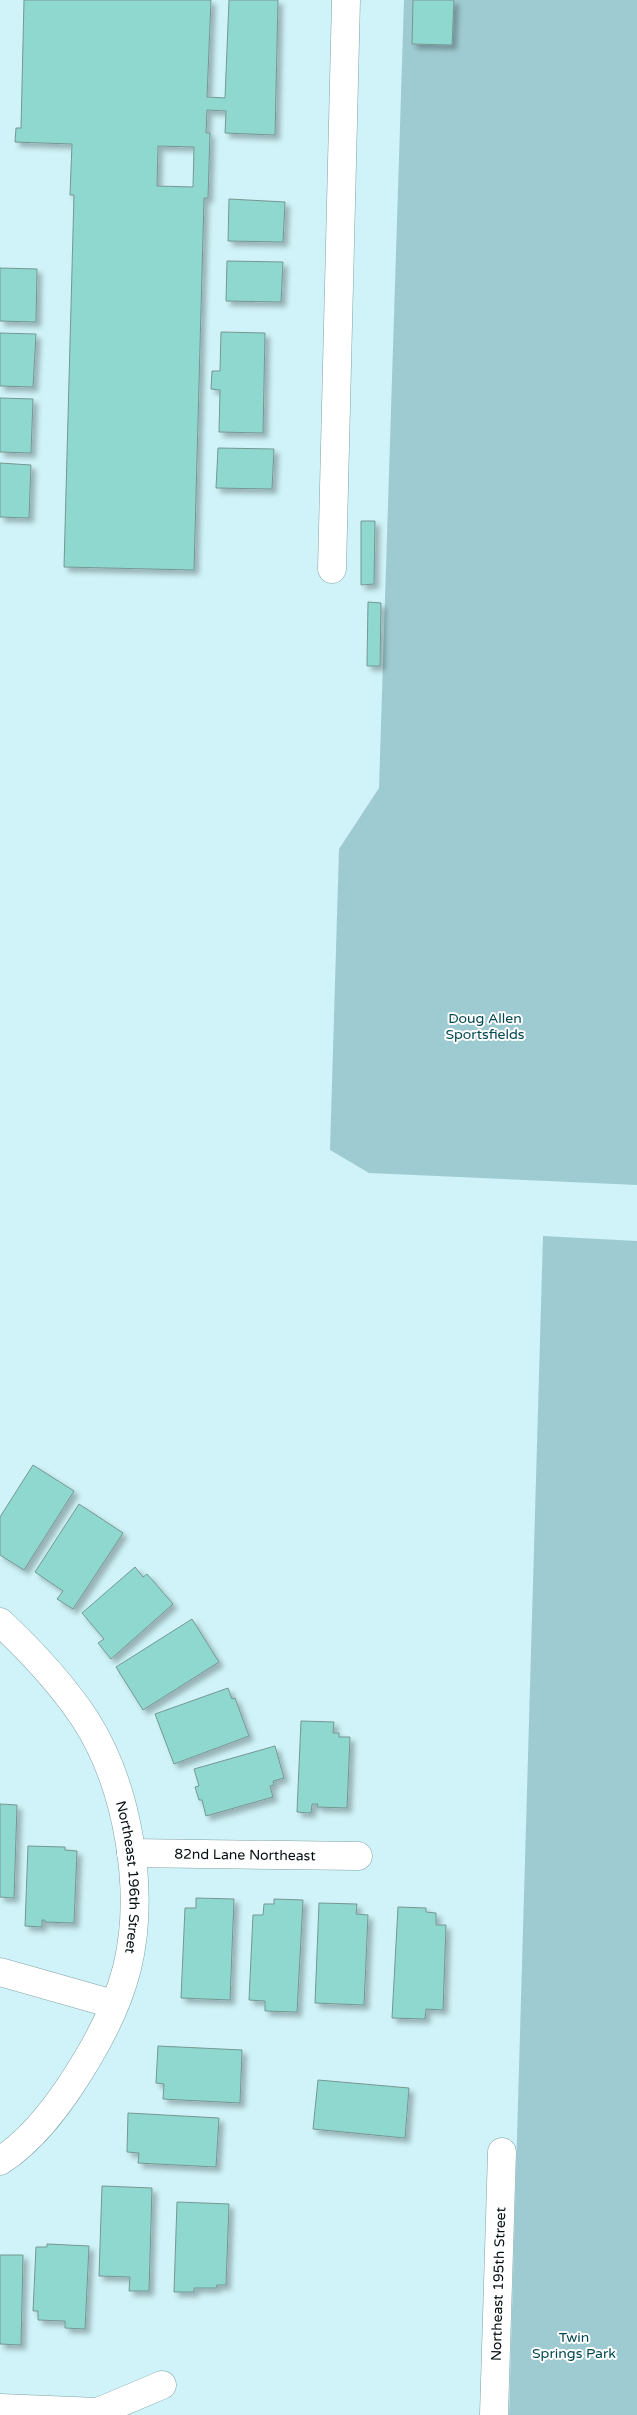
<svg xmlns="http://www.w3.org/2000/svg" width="637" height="2415" viewBox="0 0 637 2415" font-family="'Varela Round',sans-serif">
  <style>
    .green { fill: #9ecbd1 }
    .building { fill: #8ed8cf; stroke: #769793; fill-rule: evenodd; filter: url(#shadow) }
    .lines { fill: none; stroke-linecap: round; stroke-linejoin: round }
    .minor-casing { stroke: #80a2a6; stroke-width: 29 }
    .minor { stroke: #fff; stroke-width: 28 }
    .labels { text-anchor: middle; stroke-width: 4; stroke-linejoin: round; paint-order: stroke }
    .park-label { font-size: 14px; fill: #00484f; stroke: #fff }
    .street-label { font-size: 14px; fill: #040f11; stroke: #fff }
  </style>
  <defs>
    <filter id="shadow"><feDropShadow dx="4.5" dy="4.5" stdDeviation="2.5" flood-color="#0004"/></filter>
  </defs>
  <rect width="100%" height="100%" fill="#cff3f8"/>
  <g class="green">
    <path d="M404,0H637V1185L369,1173L330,1150L339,849L379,788Z"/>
    <path d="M543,1236L637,1241V2415H509Z"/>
  </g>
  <g class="building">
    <path d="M24,0H211L207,97L225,98L229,0H278L275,135L225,133L226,111L207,110L206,133H210L208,198H204L194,570L64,567L74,195H70L72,144L15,142L16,128H21ZM158,146L194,147L193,187L157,186Z"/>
    <path d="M413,0H454L452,45L412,44Z"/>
    <path d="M229,199L285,202L283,242L228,241Z"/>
    <path d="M227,261L283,262L281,302L226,301Z"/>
    <path d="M0,268L37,269L36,322L0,321Z"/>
    <path d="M221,332L265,333L263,433L219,432L220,390L211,389L212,371H220Z"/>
    <path d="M0,333L36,334L33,387L0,386Z"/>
    <path d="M0,398L33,399L31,453L0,452Z"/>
    <path d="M218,448L274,449L272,489L216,488Z"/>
    <path d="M0,463L31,465L29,518L0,517Z"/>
    <path d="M361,521H375L374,584L361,585Z"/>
    <path d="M368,602L381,603L380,666H367Z"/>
    <path d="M33,1465L74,1491L24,1570L0,1555V1517Z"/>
    <path d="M79,1504L123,1533L73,1609L57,1599L63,1591L35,1572Z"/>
    <path d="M135,1567L143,1577L147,1574L173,1604L111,1659L98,1643L104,1639L82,1613Z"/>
    <path d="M192,1619L219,1662L143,1710L116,1667Z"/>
    <path d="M228,1688L232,1699L235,1698L249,1736L174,1764L155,1714Z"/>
    <path d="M301,1721L334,1722L333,1733H339V1737H350L347,1808L317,1807L318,1804H312L311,1813L297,1812Z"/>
    <path d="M275,1746L284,1778L273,1781L274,1785L270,1786L273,1797L206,1816L202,1800H199L195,1787L199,1786L194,1769Z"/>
    <path d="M0,1804L17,1805L14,1898L0,1897Z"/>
    <path d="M28,1846L65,1847V1850L77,1851L74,1923L45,1922V1920H42V1927L25,1926Z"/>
    <path d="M196,1898L234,1899L230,2000L181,1998L185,1908H196Z"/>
    <path d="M274,1899L303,1900L297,2012L265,2011V2001L249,2000L253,1915H263L264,1904H274Z"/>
    <path d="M319,1903L357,1904L356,1914L368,1915L364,2005L315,2003Z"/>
    <path d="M398,1907L426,1908V1912L436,1913V1925H446L443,2010L426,2009L425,2019L392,2018Z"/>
    <path d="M158,2046L242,2050L240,2103L163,2099L164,2084L156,2083Z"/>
    <path d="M318,2080L409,2088L405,2138L313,2129Z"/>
    <path d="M128,2113L219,2118L216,2167L138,2163L139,2153L127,2152Z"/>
    <path d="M102,2186L152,2188L149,2291H129L130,2277L99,2276Z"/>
    <path d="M177,2202L229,2204L226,2285H217L216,2288H194V2292H174Z"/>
    <path d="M47,2244L89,2246L85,2329L65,2328V2321L38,2320V2311H33L36,2247H47Z"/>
    <path d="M0,2255H23L21,2345L0,2344Z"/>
  </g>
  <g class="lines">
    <defs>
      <g id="minor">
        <path d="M332,569L346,0"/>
        <path id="s1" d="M0,1622C32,1652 61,1683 85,1719C128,1786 146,1890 127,1968C119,2000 103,2033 86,2061C64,2098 36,2138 0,2161"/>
        <path id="s2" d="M131,1853L358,1856"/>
        <path d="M0,1972L113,2004"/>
        <path d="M0,2408L98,2412L162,2385"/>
        <path id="s3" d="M494,2415L502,2152"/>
      </g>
    </defs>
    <use href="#minor" class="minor-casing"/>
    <use href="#minor" class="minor"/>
  </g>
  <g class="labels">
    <g class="park-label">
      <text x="485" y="1023">Doug Allen<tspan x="485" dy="16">Sportsfields</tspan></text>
      <text x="574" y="2342">Twin<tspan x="574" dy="16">Springs Park</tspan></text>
    </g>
    <g class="street-label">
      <text dy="5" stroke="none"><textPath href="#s2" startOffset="114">82nd Lane Northeast</textPath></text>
      <text dy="5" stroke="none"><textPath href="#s1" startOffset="296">Northeast 196th Street</textPath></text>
      <text dy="5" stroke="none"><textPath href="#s3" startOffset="131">Northeast 195th Street</textPath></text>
    </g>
  </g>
</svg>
